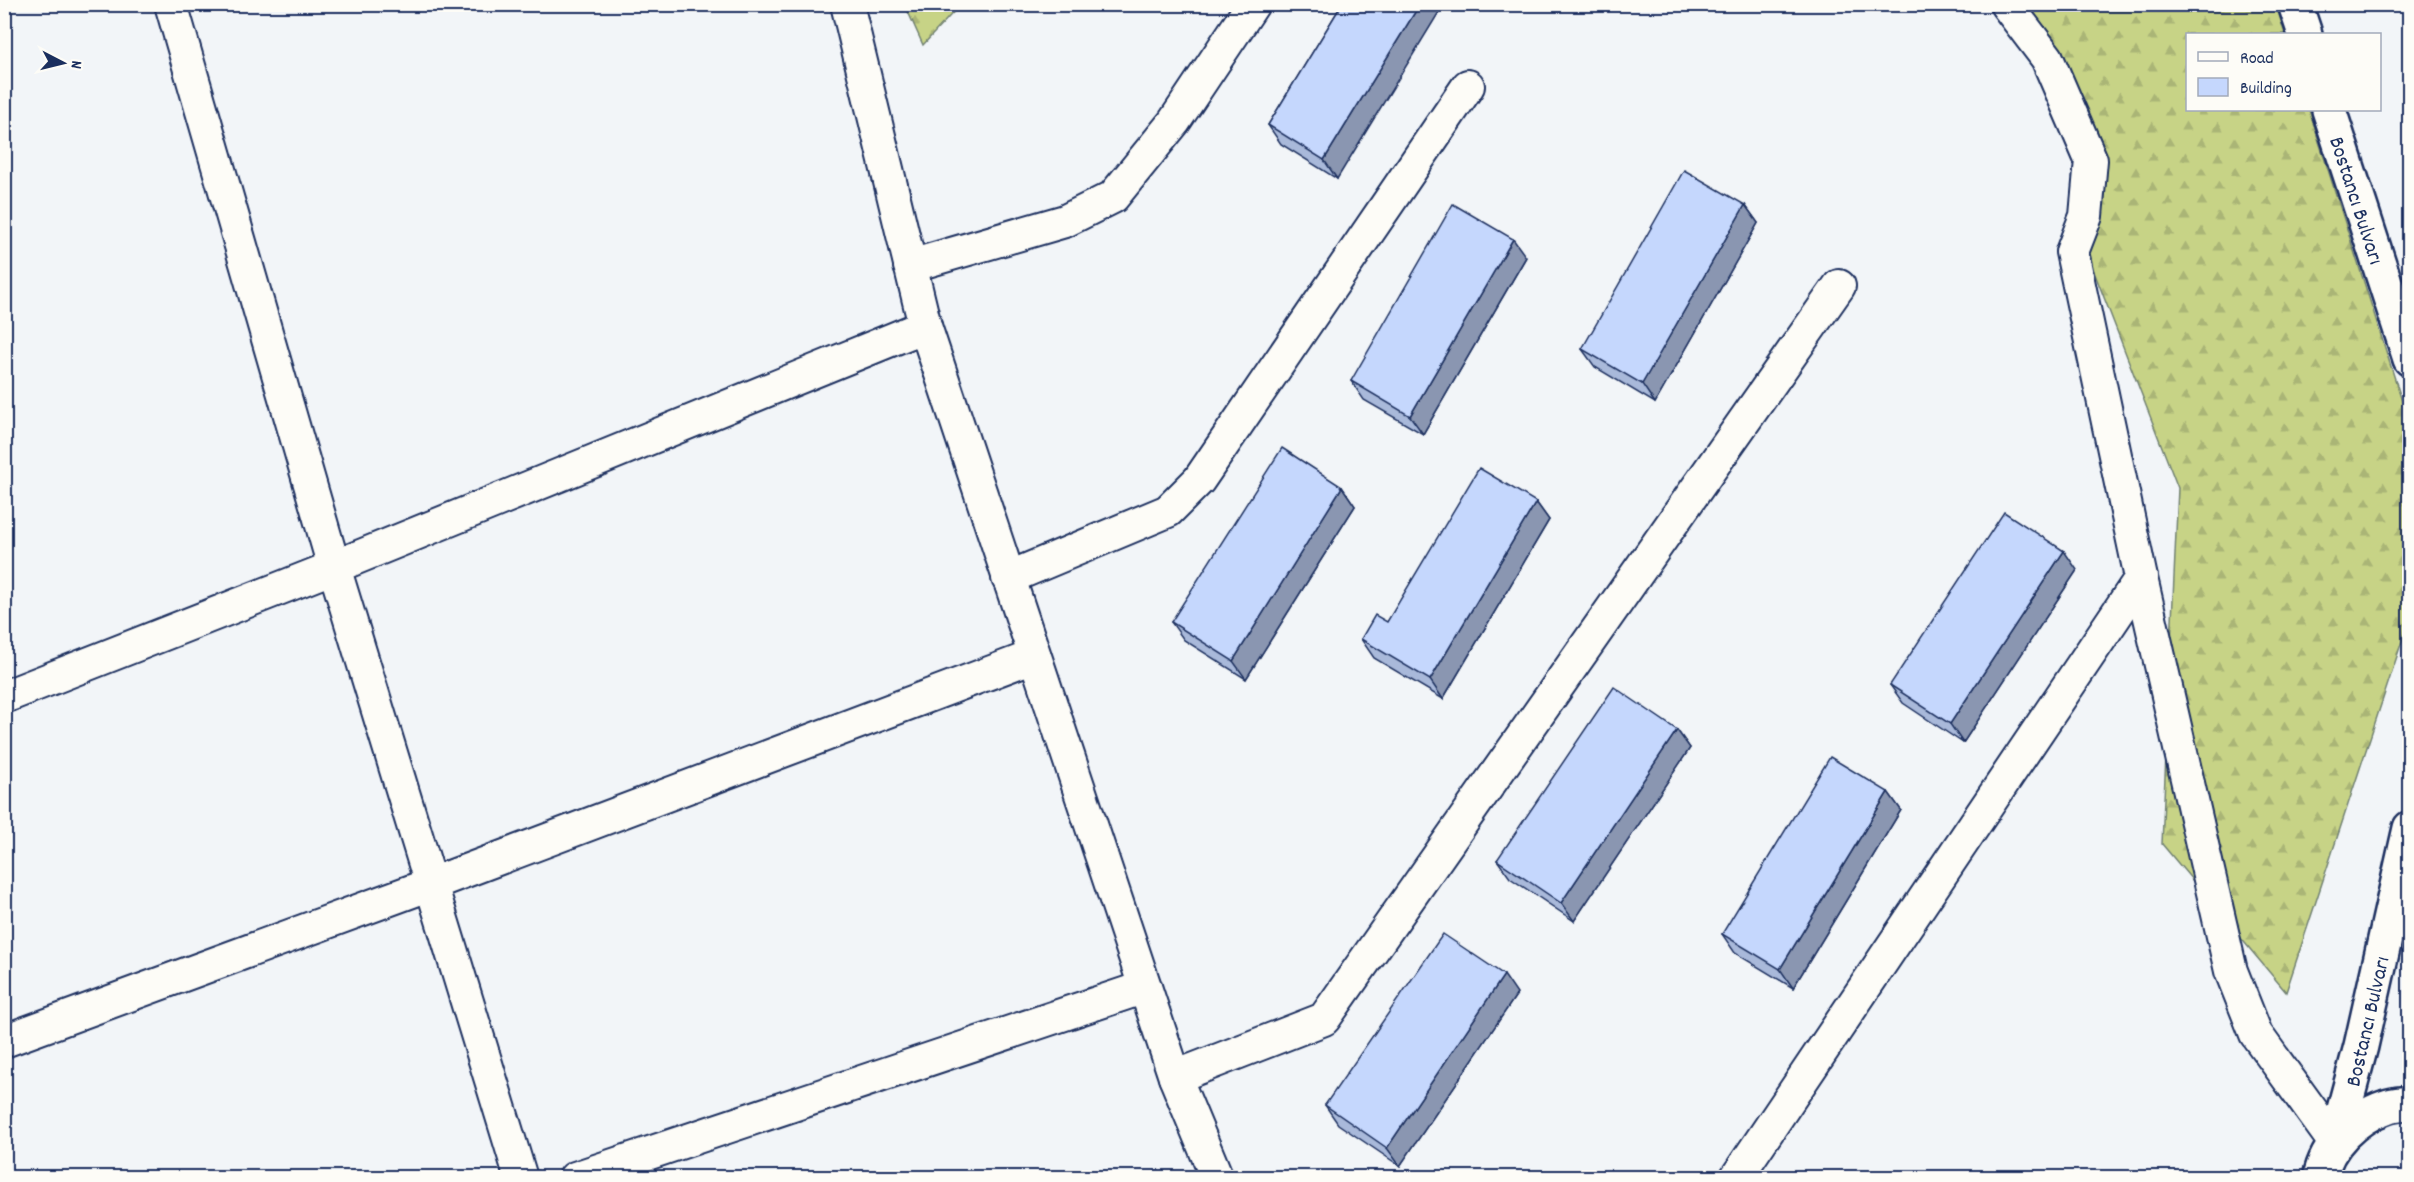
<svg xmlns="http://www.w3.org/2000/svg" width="2414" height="1182" viewBox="0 0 2414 1182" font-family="Dekko,sans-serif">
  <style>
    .forest { fill: url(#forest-firs); stroke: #718172; stroke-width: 1.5 }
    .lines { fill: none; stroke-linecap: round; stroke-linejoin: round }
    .street-casing { stroke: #1b2f5e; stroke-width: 36 }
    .secondary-casing { stroke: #1b2f5e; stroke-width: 38 }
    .street { stroke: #fdfcf7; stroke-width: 32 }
    .secondary { stroke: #fdfcf7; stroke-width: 33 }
    .wall { fill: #a9b9da; stroke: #1b2f5e; stroke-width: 1.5 }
    .shaded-wall { fill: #8a96b1; stroke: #1b2f5e; stroke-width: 1.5 }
    .building { fill: #c5d7fd; stroke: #1b2f5e; stroke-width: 1.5 }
    .labels { text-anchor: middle; stroke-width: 4.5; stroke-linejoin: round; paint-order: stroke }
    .street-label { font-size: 22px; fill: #1b2f5e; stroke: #fdfcf7 }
  </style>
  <defs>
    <pattern id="forest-firs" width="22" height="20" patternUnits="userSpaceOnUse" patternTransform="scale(1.5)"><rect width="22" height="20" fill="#c7d386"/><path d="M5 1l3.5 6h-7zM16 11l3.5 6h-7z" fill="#aab576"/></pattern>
  </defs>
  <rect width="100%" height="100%" fill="#f2f5f8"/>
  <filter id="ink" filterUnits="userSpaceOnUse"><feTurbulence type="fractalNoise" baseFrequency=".0167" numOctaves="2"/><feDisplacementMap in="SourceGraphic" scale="12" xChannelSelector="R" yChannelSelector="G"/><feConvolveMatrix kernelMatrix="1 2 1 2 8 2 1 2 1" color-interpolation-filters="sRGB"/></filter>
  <g filter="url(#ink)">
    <g class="forest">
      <path d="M905,5H960L923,45Z"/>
      <path d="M2020,5H2276L2285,34H2188V110H2309L2409,423V620L2286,992L2162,844L2178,488L2086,251L2106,162Z"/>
    </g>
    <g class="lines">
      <defs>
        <g id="street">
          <path d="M171,4L334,567L521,1178"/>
          <path d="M847,4L925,326L1175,1077L1217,1178"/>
          <path d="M2006,4L2047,58L2091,160L2086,216L2072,252L2141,578L2231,971L2256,1034L2335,1143"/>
          <path d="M910,266L1065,221L1113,197L1174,122L1253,4"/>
          <path d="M1008,578L1168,511L1199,480L1468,86"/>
          <path d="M4,697L334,567L925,326"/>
          <path d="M4,1041L431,884L1034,656"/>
          <path d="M1175,1077L1324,1019L1839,286"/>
          <path d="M575,1178L1145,987"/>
          <path d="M1736,1178L2141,578"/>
        </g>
        <g id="secondary">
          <path d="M2295,4L2305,34"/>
          <path d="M2329,110L2410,359"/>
          <path d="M2335,1143L2361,1046L2410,828"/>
          <path d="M2320,1178C2326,1145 2356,1117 2386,1107C2393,1104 2402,1104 2410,1103"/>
        </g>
      </defs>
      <use href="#street" class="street-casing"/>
      <use href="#secondary" class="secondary-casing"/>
      <use href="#street" class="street"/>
      <use href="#secondary" class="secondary"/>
    </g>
    <g class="wall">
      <path d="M1342,4L1337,179L1281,144L1268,125Z"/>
      <path d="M1745,205L1758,223L1655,403L1595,367L1582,349Z"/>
      <path d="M1526,257L1423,434L1364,400L1351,381Z"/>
      <path d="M1342,487L1355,506L1246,679L1184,640L1171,622Z"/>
      <path d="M1536,502L1549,520L1443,699L1374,658L1361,639L1387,622Z"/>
      <path d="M2077,570L1963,743L1903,703L1890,685Z"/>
      <path d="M1677,730L1690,748L1574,921L1510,878L1497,860Z"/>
      <path d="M1888,792L1901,810L1793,988L1735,953L1722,934Z"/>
      <path d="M1517,994L1400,1166L1338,1124L1325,1105Z"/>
    </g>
    <g class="shaded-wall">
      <path d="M1420,4H1444L1337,179L1324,160Z"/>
      <path d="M1745,205L1758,223L1655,403L1642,384Z"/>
      <path d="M1513,239L1526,257L1423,434L1410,416Z"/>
      <path d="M1342,487L1355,506L1246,679L1233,661Z"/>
      <path d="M1536,502L1549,520L1443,699L1430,680Z"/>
      <path d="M2064,551L2077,570L1963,743L1950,724Z"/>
      <path d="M1677,730L1690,748L1574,921L1561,903Z"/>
      <path d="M1888,792L1901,810L1793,988L1780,969Z"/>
      <path d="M1504,975L1517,994L1400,1166L1387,1148Z"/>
    </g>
    <g class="building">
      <path d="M1342,4H1420L1324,160L1268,125Z"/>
      <path d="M1684,170L1745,205L1642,384L1582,349Z"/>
      <path d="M1453,204L1513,239L1410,416L1351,381Z"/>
      <path d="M1282,448L1342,487L1233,661L1171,622Z"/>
      <path d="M1479,468L1536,502L1430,680L1361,639L1375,615L1387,622Z"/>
      <path d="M2004,512L2064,551L1950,724L1890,685Z"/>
      <path d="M1614,687L1677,730L1561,903L1497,860Z"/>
      <path d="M1830,757L1888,792L1780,969L1722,934Z"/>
      <path d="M1443,934L1504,975L1387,1148L1325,1105Z"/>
      <path d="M1537,1173L1545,1178H1534Z"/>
    </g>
  </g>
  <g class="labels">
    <g class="street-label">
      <text transform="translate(2358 200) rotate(72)" y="8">Bostancı Bulvarı</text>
      <text transform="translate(2366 1021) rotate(-77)" y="8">Bostancı Bulvarı</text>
    </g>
  </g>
  <rect width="2414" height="1182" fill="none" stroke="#fdfcf7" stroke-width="24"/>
  <rect x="12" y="12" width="2390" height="1158" fill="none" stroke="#1b2f5e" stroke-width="2" filter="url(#ink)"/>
  <rect x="2186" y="33" width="195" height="78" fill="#fdfcf7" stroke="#a3aaba" stroke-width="1.5"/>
  <rect x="2198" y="52" width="30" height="9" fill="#fdfcf7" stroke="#a3aaba" stroke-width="1.5"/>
  <text x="2240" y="63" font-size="18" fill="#1b2f5e">Road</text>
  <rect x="2198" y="78" width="30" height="18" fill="#c5d7fd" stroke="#a3aaba" stroke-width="1.5"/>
  <text x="2240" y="93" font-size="18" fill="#1b2f5e">Building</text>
  <g transform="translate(63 63) rotate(97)" stroke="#fdfcf7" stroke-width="4.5" paint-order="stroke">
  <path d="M0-4.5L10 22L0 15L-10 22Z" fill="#1b2f5e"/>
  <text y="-9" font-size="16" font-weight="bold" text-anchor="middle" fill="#1b2f5e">N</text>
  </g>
</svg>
